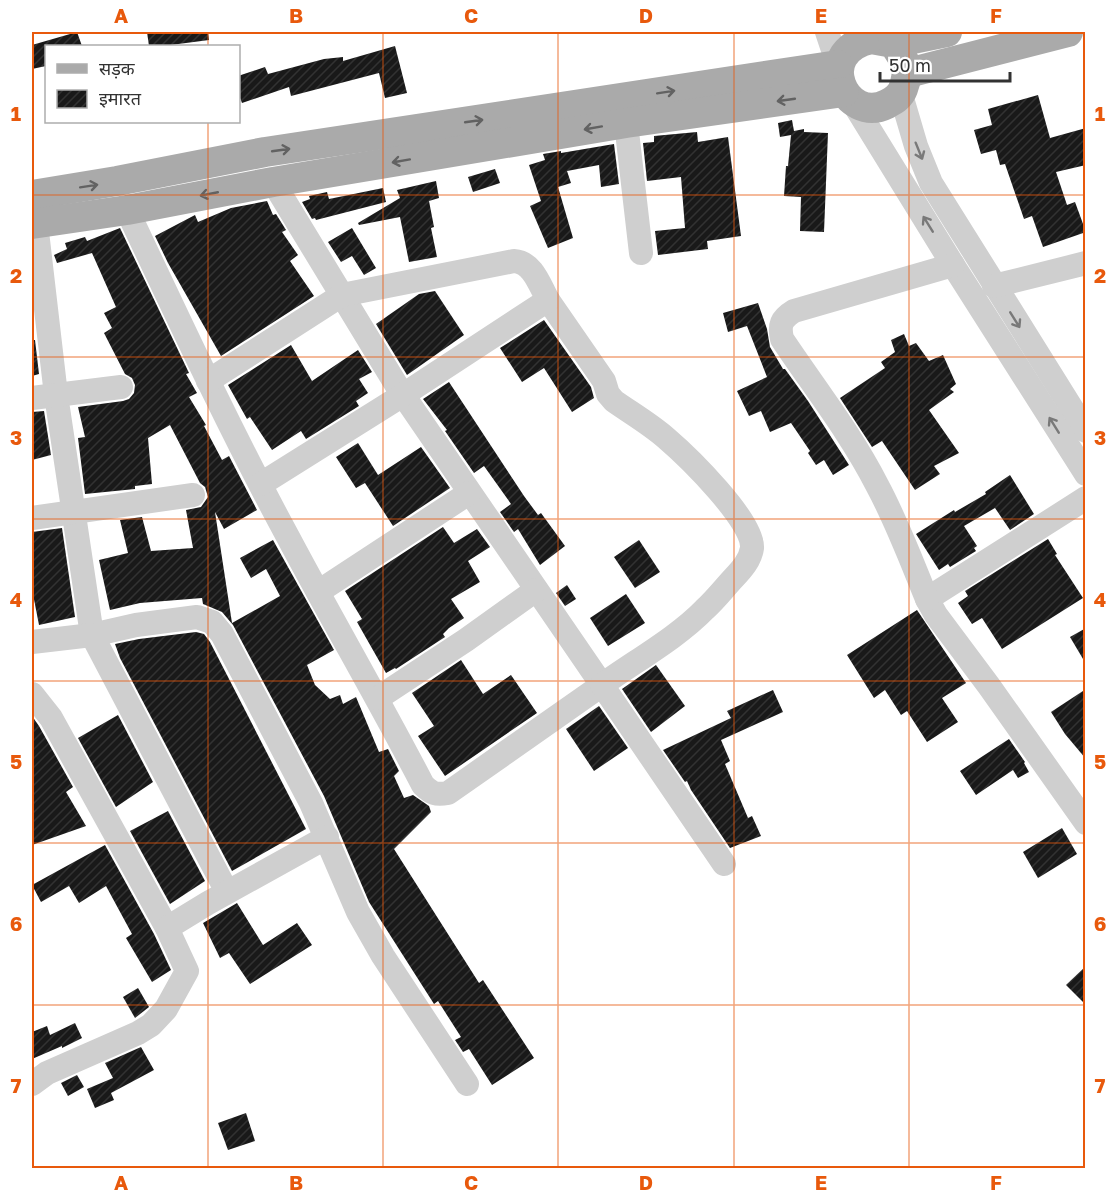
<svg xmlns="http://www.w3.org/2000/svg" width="1117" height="1200" viewBox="0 0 1117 1200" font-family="'Golos Text','Noto Sans Devanagari',sans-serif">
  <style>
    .building { fill: url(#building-hatch) }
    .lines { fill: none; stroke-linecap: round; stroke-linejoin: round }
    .minor { stroke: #cfcfcf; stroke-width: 24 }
    .major { stroke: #aaa; stroke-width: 30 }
    .oneway { stroke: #626262 }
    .oneway2 { stroke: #797979 }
    .grid { fill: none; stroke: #e8590c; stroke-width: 1.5; stroke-opacity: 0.55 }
    .neatline { fill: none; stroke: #e8590c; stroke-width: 2 }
    .grid-label { font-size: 20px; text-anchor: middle; font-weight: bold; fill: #e8590c }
  </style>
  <defs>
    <pattern id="building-hatch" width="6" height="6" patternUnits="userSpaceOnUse" patternTransform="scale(1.5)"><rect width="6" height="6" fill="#191919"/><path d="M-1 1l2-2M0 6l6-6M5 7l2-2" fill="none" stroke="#323232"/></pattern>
  </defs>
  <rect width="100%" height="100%" fill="#fff"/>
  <g class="building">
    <path d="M77,32L82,46H46V66L32,69V45Z"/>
    <path d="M147,32H208L209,40L163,46H149Z"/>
    <path d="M395,46L407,93L385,98L379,73L291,96L289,87L242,103L238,93V76L265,67L268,74L324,59L343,57V61Z"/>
    <path d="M1038,95L1050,138L1086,128V165L1056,172L1067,205L1075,202L1086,232L1043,247L1032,216L1024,219L1005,164L1000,165L996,150L981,154L974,130L992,125L988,109Z"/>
    <path d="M792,120L794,131L804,129V132L828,133L824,232L800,231L801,197L784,196L786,166H788L791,135L780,137L778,123Z"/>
    <path d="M697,132L698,142L728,137L741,236L707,241L708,249L658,255L655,231L685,228L681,177L647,181L643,143L654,142V136Z"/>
    <path d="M614,144L619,184L601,187L599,165L567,171L571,183L558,187L573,238L548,248L530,206L541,201L529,165L545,160L543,154L561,151V153Z"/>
    <path d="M495,169L500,183L473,192L468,177Z"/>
    <path d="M436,181L439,198L429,201L434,227L431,228L437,257L409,262L400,217L359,225L358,223L400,198L397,190Z"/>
    <path d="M383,188L386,202L316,220L315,218L312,219L302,202L310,199L309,196L327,192L329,199Z"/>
    <path d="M267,201L273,215L276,214L286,230L282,232L298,255L290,261L314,296L221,356L168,263L155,236L195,215L198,222L231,208Z"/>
    <path d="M120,228L189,373L186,374L197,393L189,397L206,425L204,426L222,460L229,456L257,510L224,529L215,512L232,623L280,596L266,569L251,578L240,558L273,540L334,650L307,665L315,685L330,699L340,695L343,704L356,697L379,752L388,749L399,771L394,776L404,798L413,795L429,806L431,812L394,849L479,983L483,980L534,1058L492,1085L469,1049L463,1052L455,1040L461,1037L438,1001L434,1004L369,902L324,796L233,625L222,612L203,604L202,598L140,603L110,610L99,560L128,553L120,520L142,517L151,551L193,548L186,510L201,507L208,497L205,487L200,483L170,425L148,438L152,484L135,486V489L85,494L78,438L85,437L78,407L123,401L129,399L134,393L135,385L132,378L125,374L104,333L112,328L104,313L116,307L92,253L57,263L54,255L67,249L65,243L85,237L87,241Z"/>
    <path d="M352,228L376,268L364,275L352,256L341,262L328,242Z"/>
    <path d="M435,291L464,335L407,375L376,324L419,294Z"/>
    <path d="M758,303L767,329L770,347L783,369H785L808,401L849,465L833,475L824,460L816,465L808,453L810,451L791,423L770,432L761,411L749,416L737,391L767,377L747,326L728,332L723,313Z"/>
    <path d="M544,320L591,387L594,398L572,412L544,368L522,382L500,348Z"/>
    <path d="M904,334L909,346L916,343L929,361L943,355L956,384L950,389L954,392L929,410L959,453L934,466L940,474L915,490L882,441L872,447L840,398L885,368L881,362L895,352L891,340Z"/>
    <path d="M32,340H35L39,374L32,376Z"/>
    <path d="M291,345L312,381L358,350L372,372L359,379L368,393L356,401L359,406L306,439L301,431L272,450L250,417L247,419L228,385Z"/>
    <path d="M449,382L524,496L538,515L541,513L565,546L540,565L518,529L514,532L500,512L511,504L484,466L474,473L445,431L447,430L423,399Z"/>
    <path d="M44,411L51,455L32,460V412Z"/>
    <path d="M358,443L378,475L421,447L450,488L393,526L365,483L356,488L336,457Z"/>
    <path d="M1010,475L1034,514L1010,530L995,508L964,526L977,546L974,548L976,551L950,567L948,564L939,570L916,534L954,510L955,512L986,494L985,492Z"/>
    <path d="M443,527L454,543L477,529L490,547L468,561L480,582L451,599L464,618L449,628L443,634L445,637L396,669L395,668L386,673L357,622L362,619L345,591Z"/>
    <path d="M62,528L75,617L39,625L32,589V532Z"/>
    <path d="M1048,539L1057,554L1055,555L1083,598L1002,649L982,618L972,624L958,603L968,596L965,591Z"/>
    <path d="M639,540L660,572L635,588L614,557Z"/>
    <path d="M567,585L576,599L565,606L556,593Z"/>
    <path d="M626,594L645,623L608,646L590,618Z"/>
    <path d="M917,610L966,683L942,698L958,722L927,742L907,711L901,715L885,690L874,698L847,655Z"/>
    <path d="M1086,628V664L1070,637Z"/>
    <path d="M196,632L204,634L210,642L306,829L232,871L120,658L115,644L139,639Z"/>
    <path d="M461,660L483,694L511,675L537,713L445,776L418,736L434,726L412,693Z"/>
    <path d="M656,665L685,706L651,732L622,689Z"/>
    <path d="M1086,689V759L1065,734L1051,712Z"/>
    <path d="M773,690L783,712L721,740L730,761L725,764L748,818L752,816L761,836L730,848L691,790L687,781L685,782L663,750L731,718L727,711Z"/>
    <path d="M599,706L628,748L594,771L566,729Z"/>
    <path d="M118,715L153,782L116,807L78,738Z"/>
    <path d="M32,716L39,726L73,787L66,792L86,826L32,845Z"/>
    <path d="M1009,739L1025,762L1024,763L1029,772L1018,778L1013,770L976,795L960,771Z"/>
    <path d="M168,811L205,881L170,904L130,831Z"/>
    <path d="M1062,828L1077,854L1038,878L1023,852Z"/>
    <path d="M105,845L154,934L171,970L152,982L126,938L132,934L106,886L79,903L69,886L41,902L32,885Z"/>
    <path d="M237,903L263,945L297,923L312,945L250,984L229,953L220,958L203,923Z"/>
    <path d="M1086,966V1005L1066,985Z"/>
    <path d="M138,988L149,1007L135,1018L123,997Z"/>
    <path d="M75,1023L82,1038L62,1048V1046L32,1059V1032L47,1026L50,1035Z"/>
    <path d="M141,1047L154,1070L111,1093L114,1100L95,1108L87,1089L113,1078L105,1063Z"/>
    <path d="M77,1075L84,1087L68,1096L61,1083Z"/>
    <path d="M246,1113L255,1141L228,1150L218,1123Z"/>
  </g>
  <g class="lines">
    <g class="minor">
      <path d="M827,32L838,65"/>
      <path d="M901,95L916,146L931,183L1086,431"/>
      <path d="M852,101L953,265L1086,474"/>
      <path d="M626,123L641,253"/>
      <path d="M127,210C179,320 230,430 288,537C332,620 380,702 423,785C432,794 436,795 448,793L602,685L397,386L273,182"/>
      <path d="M36,223L56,395L92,635L136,625L197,617L212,622L222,634L311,803L358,912L383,956L467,1084"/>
      <path d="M994,286L1086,263"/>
      <path d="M548,300L604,381L608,394L614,401C631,413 650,424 666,438C687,456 754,521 752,548C750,562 739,572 730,582C722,591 714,601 705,609C677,638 635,661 602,685L724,864"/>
      <path d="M208,381L342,295L514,261C533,262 540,286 548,300L403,395L261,484"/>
      <path d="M32,398L121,387"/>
      <path d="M1086,498L927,599L936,615L989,686L1086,823"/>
      <path d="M32,518L193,495"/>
      <path d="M318,592L469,493"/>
      <path d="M927,599C911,560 897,522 877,485C851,434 814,387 782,339C779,325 781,319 794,311L953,265"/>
      <path d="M32,642L92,635L227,892"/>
      <path d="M32,694L51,718L167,928"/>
      <path d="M378,698L466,640L536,590"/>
      <path d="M32,1084L47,1073L138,1033L151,1025L166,1009L187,971L167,928L208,903L327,837"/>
    </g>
    <g class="major">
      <path d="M871,39L893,43C905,60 911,68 903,89C900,97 894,100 887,104C845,125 812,52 871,39Z"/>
      <path d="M893,43L947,32"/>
      <path d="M908,73L1068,32"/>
      <path d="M32,195L117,181L265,152L838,65"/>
      <path d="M32,224L127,210L273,182L626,123L844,92"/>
    </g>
  </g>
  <defs><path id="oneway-shaft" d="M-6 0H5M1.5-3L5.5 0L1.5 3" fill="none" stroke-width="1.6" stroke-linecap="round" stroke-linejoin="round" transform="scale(1.5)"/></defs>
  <g class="oneway">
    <use href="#oneway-shaft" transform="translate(666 92) rotate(-9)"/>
    <use href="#oneway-shaft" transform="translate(786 100) rotate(172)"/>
    <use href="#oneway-shaft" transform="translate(474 121) rotate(-8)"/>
    <use href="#oneway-shaft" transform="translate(593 128) rotate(170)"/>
    <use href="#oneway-shaft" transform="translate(281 150) rotate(-8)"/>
    <use href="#oneway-shaft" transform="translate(401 161) rotate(170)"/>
    <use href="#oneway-shaft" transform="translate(89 186) rotate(-9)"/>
    <use href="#oneway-shaft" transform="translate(209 194) rotate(169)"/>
  </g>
  <g class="oneway2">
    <use href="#oneway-shaft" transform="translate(919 151) rotate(68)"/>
    <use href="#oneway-shaft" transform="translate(928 224) rotate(-122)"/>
    <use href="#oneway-shaft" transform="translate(1015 320) rotate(58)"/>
    <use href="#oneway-shaft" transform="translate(1054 425) rotate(-122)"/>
  </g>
  <path class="grid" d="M208,32V46M383,32V1168M558,32V1168M734,32V1168M909,32V1168M208,122V1168M32,195H1086M32,357H1086M32,519H1086M32,681H1086M32,843H1086M32,1005H1086"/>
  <rect width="1117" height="1200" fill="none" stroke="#ffffff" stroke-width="66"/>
  <rect x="45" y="45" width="195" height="78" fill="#ffffff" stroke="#adadad" stroke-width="1.5"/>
  <rect x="57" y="64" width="30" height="9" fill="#aaaaaa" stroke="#adadad" stroke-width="1.5"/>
  <text x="99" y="75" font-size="18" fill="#323232">सड़क</text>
  <rect x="57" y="90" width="30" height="18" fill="url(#building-hatch)" stroke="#adadad" stroke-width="1.5"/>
  <text x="99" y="105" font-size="18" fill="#323232">इमारत</text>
  <path d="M880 72v9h130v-9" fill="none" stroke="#323232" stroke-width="3"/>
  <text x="889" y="72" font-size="18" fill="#323232" stroke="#ffffff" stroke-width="4.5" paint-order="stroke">50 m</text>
  <rect x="33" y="33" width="1051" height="1134" class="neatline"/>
  <g class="grid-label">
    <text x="121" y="23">A</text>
    <text x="296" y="23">B</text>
    <text x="471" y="23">C</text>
    <text x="646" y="23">D</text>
    <text x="821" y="23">E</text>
    <text x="996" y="23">F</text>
    <text x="16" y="121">1</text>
    <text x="1100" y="121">1</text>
    <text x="16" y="283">2</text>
    <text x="1100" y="283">2</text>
    <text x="16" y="445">3</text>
    <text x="1100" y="445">3</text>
    <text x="16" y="607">4</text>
    <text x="1100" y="607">4</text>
    <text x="16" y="769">5</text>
    <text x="1100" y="769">5</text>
    <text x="16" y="931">6</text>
    <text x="1100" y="931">6</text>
    <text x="16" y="1093">7</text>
    <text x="1100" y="1093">7</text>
    <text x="121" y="1190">A</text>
    <text x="296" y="1190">B</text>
    <text x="471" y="1190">C</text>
    <text x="646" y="1190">D</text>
    <text x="821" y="1190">E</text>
    <text x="996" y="1190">F</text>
  </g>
</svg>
